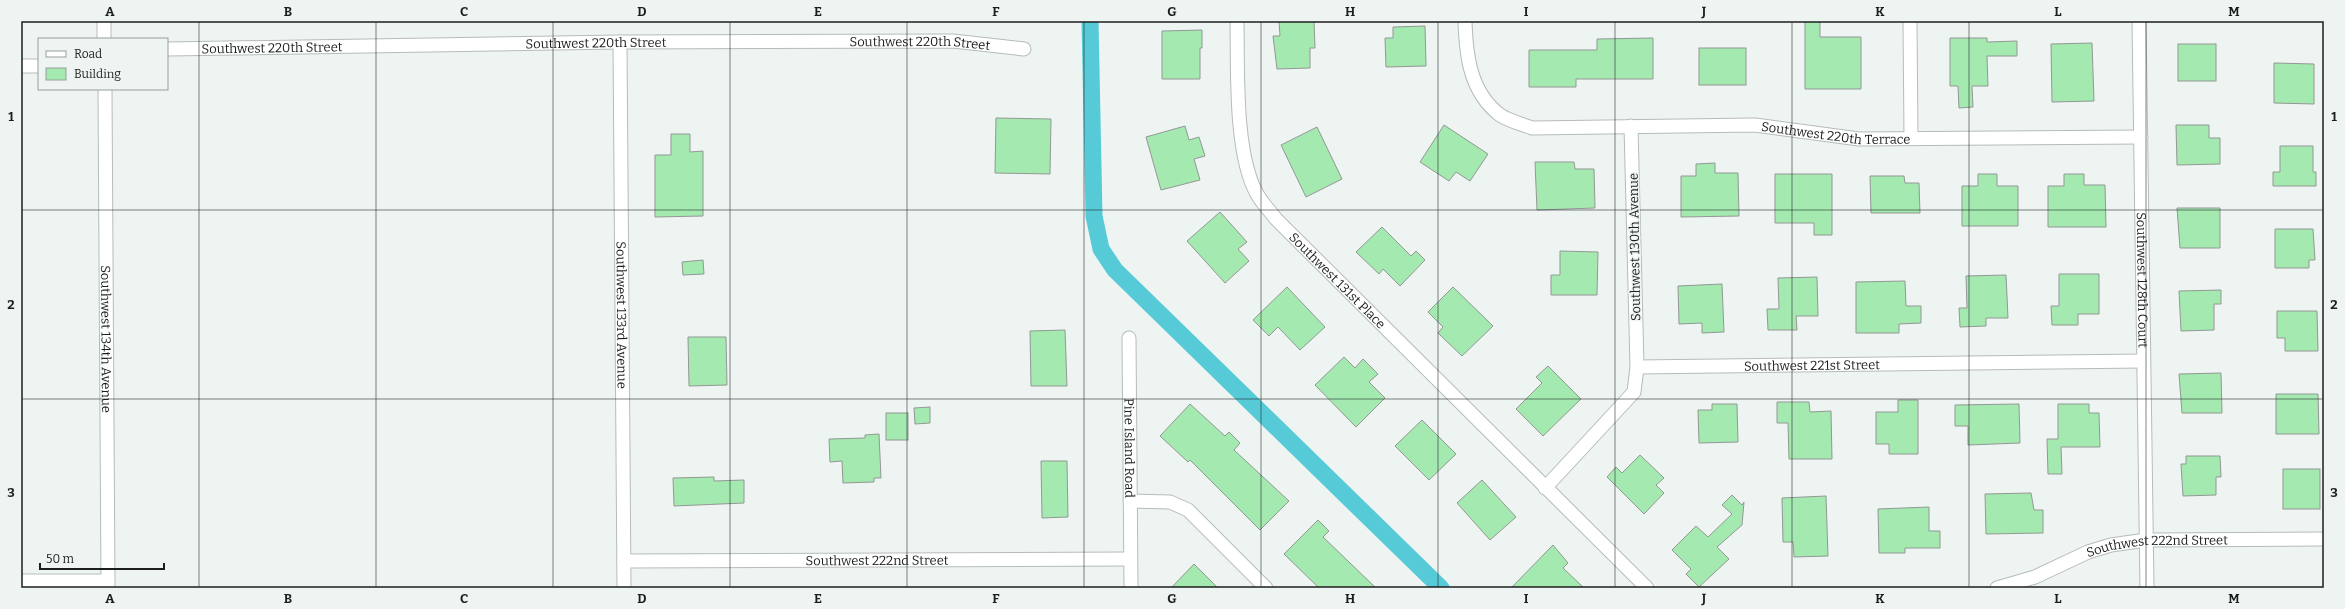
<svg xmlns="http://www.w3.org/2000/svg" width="2345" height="609" viewBox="0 0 2345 609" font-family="Bitter,serif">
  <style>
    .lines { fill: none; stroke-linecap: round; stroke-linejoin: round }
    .canal { stroke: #57cad8; stroke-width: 17 }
    .building { fill: #a3e9b0; stroke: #939894 }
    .street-casing { stroke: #b6bcb9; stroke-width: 15 }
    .street { stroke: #fff; stroke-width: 13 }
    .grid { fill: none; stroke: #1c1e1d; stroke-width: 1; stroke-opacity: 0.55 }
    .labels { text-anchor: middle; stroke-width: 3; stroke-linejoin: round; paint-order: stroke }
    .street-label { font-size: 13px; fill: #1c1e1d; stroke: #eef4f1 }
    .neatline { fill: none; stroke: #1c1e1d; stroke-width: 1.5 }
    .grid-label { font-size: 13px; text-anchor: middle; font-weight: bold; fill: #1c1e1d }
  </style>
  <rect width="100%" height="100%" fill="#eef4f1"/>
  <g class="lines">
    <path class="canal" d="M1090,21L1094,216L1101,249L1115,270L1441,588"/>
  </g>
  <g class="building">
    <path d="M1279,21H1314L1315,48H1310V68L1277,69L1273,36H1280Z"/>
    <path d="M1805,21H1820V37H1861V89H1805Z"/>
    <path d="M1425,26L1426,66L1386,67L1385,38H1393V27Z"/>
    <path d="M1202,30V48H1200V79H1162V31Z"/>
    <path d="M1653,38V79H1576V87H1529V50H1597V39Z"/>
    <path d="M1950,38H1987V42L2017,41V56H1987L1988,86H1972L1973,107L1959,108L1958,86H1950Z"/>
    <path d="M2092,43L2094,101L2052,102L2051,44Z"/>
    <rect x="2178" y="44" width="38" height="37"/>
    <rect x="1699" y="48" width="47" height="37"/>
    <path d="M2274,63L2314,64V104L2274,103Z"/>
    <path d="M996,118L1051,119L1050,174L995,173Z"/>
    <path d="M1444,125L1488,154L1470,181L1456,172L1449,181L1420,162Z"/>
    <path d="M2176,125H2209V138H2220V164L2177,165Z"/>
    <path d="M1185,126L1189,140L1199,137L1205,156L1194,159L1200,180L1161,190L1146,137Z"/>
    <path d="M1317,127L1342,179L1306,197L1281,145Z"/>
    <path d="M671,134H690V152L703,151V216L655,217V155H671Z"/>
    <path d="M2280,146H2313V172H2316V186H2273V172H2280Z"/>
    <path d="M1535,162H1574L1575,169H1594L1595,208L1537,210Z"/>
    <path d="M1715,163V173H1738L1739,216L1681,217V176H1696V164Z"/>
    <path d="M1775,174H1832V235H1814V223H1775Z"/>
    <path d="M1978,174H1997V186H2018V226H1962V186H1978Z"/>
    <path d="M2064,174H2084V185H2105L2106,227H2048V186H2064Z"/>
    <path d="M1870,176H1904L1905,183H1919L1920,213H1871Z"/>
    <path d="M2177,208H2220V248H2180Z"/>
    <path d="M1220,212L1247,242L1238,249L1249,261L1225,283L1187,241Z"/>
    <path d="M1382,227L1411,256L1416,251L1425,260L1400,286L1383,269L1379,274L1356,252Z"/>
    <path d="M2275,229H2313L2315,260H2309V268H2275Z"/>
    <path d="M1560,251L1598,252L1597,295H1551V275H1560Z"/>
    <path d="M703,260L704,274L683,275L682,262Z"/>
    <path d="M2059,274H2099V314H2078V325H2052L2051,306H2059Z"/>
    <path d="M2006,275L2008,318H1986V326L1960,327L1959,308H1967L1966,276Z"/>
    <path d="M1817,277L1818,316H1796L1797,330H1768L1767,309H1779L1778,278Z"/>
    <path d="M1905,281L1906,306H1921V323L1899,324V333H1856V282Z"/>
    <path d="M1722,284L1724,332L1702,333V323L1679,324L1678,286Z"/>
    <path d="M1287,287L1325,327L1300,350L1278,327L1269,336L1253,320Z"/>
    <path d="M1453,287L1493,326L1462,356L1438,333L1443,327L1428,312Z"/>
    <path d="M2221,290V304H2214V330L2181,331L2179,291Z"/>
    <path d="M2277,311H2317L2318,351H2285V338H2277Z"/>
    <path d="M1065,330L1067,386H1031L1030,331Z"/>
    <path d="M688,337H726L727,385L689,386Z"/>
    <path d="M1344,357L1355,368L1363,359L1378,374L1369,382L1385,398L1356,427L1315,385Z"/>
    <path d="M1548,366L1581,399L1543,436L1516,409L1542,383L1536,377Z"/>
    <path d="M2221,373L2222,413H2182L2179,374Z"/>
    <path d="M2276,394H2318L2319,434H2276Z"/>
    <path d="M1898,400H1918V454H1889V444H1876V412H1898Z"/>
    <path d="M1777,402H1809L1810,412L1831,411L1832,459H1789L1788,423H1777Z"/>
    <path d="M1190,404L1225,436L1229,432L1240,443L1234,450L1289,501L1260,530L1190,460L1188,462L1160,436Z"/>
    <path d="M1712,404H1737L1738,442L1699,443L1698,410H1712Z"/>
    <path d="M2019,404L2020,443L1968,445V426H1955V405Z"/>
    <path d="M2058,404H2089V413H2099L2100,447H2061L2062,474H2048L2047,439H2058Z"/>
    <path d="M930,407V423L915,424L914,408Z"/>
    <rect x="886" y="413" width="22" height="27"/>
    <path d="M1422,420L1456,454L1429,480L1395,446Z"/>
    <path d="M879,434L881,478H874V482L843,483L842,461L830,462L829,439L865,438V435Z"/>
    <path d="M1640,455L1664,478L1656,485L1664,493L1644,514L1607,477L1616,467L1622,473Z"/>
    <path d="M2186,456H2220L2221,477H2216V495L2183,496L2181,464H2186Z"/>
    <path d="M1041,461H1067L1068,517L1042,518Z"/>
    <rect x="2283" y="469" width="37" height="40"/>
    <path d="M714,477V481L744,480V503L674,506L673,478Z"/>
    <path d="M1482,480L1516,517L1490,540L1457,503Z"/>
    <path d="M2031,493L2034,510H2043V533L1986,534L1985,494Z"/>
    <path d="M1732,495L1742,505L1744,502L1742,525L1717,547L1729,559L1699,587L1686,574L1691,569L1672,550L1696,526L1708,537L1732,514L1722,505Z"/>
    <path d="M1826,496L1828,556L1794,557L1793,542H1783L1782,498Z"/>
    <path d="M1929,507V531H1940V548H1905V553H1879L1878,509Z"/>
    <path d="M1318,520L1329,531L1323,537L1376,588H1319L1284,554Z"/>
    <path d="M1553,545L1568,563L1563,568L1584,588H1511Z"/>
    <path d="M1194,564L1218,588H1171Z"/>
  </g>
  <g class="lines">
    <defs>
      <g id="street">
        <path d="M104,21V39"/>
        <path id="s1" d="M1237,21C1238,68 1234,153 1257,194C1262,203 1270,211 1276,219L1647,588"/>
        <path id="s2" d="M1465,21C1466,56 1470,92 1500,115C1509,121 1522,124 1532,128L1755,125L1859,139L2141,137"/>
        <path d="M1910,21L1911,138"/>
        <path id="s3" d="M2139,21L2147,588"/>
        <path id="s4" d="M620,42L624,588"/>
        <path id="s5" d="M167,49L620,42L953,41L1024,49"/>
        <path d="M21,66H39"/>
        <path id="s6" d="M105,89L108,588"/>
        <path id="s7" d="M1129,338L1131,588"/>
        <path id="s8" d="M1637,367L2143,361"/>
        <path d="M1545,488L1634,392L1637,367L1631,126"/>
        <path d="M1130,501L1170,502L1188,510L1266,588"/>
        <path id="s9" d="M624,561L1130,559"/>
        <path d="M21,581H108"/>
        <path id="s10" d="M1997,588L2035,577L2088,552L2111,545L2146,540L2324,539"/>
      </g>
    </defs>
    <use href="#street" class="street-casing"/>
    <use href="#street" class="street"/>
  </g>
  <path class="grid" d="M199,21V588M376,21V588M553,21V588M730,21V588M907,21V588M1084,21V588M1261,21V588M1438,21V588M1615,21V588M1792,21V588M1969,21V588M2146,21V588M21,210H2324M21,399H2324"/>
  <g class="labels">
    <g class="street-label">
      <text dy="5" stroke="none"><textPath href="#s5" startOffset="429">Southwest 220th Street</textPath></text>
      <text dy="5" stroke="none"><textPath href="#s5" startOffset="753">Southwest 220th Street</textPath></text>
      <text dy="5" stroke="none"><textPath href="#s5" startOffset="105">Southwest 220th Street</textPath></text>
      <text dy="5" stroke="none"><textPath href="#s2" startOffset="443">Southwest 220th Terrace</textPath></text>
      <text transform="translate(1634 247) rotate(-91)" y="5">Southwest 130th Avenue</text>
      <text dy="5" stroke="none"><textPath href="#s1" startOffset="294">Southwest 131st Place</textPath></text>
      <text dy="5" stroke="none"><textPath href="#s3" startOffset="259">Southwest 128th Court</textPath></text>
      <text dy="5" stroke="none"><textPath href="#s4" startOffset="273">Southwest 133rd Avenue</textPath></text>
      <text dy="5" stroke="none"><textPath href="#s6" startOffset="250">Southwest 134th Avenue</textPath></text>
      <text dy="5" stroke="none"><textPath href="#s8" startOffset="175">Southwest 221st Street</textPath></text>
      <text dy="5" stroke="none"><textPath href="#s7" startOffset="110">Pine Island Road</textPath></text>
      <text dy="5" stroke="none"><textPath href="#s10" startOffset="168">Southwest 222nd Street</textPath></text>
      <text dy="5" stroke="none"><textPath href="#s9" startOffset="253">Southwest 222nd Street</textPath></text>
    </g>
  </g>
  <rect width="2345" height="609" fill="none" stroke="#eef4f1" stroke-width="44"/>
  <rect x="38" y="38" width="130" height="52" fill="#eef4f1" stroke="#9a9e9c"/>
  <rect x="46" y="51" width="20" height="6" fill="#ffffff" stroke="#9a9e9c"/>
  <text x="74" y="58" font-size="12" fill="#1c1e1d">Road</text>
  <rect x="46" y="68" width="20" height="12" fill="#a3e9b0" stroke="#9a9e9c"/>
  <text x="74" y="78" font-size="12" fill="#1c1e1d">Building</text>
  <path d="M40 563v6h124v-6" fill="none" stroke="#1c1e1d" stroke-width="2"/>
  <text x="46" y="563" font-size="12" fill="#1c1e1d" stroke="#eef4f1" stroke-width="3" paint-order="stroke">50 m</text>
  <rect x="22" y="22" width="2301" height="565" class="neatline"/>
  <g class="grid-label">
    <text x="110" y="16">A</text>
    <text x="288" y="16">B</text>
    <text x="464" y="16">C</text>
    <text x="642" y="16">D</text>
    <text x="818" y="16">E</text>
    <text x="996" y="16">F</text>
    <text x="1172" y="16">G</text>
    <text x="1350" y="16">H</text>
    <text x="1526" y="16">I</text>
    <text x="1704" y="16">J</text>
    <text x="1880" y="16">K</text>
    <text x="2058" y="16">L</text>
    <text x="2234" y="16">M</text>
    <text x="11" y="121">1</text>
    <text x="2334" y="121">1</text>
    <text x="11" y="309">2</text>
    <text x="2334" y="309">2</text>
    <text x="11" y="497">3</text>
    <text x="2334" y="497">3</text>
    <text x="110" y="603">A</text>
    <text x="288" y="603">B</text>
    <text x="464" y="603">C</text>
    <text x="642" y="603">D</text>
    <text x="818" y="603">E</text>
    <text x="996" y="603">F</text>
    <text x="1172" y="603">G</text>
    <text x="1350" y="603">H</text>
    <text x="1526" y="603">I</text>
    <text x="1704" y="603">J</text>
    <text x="1880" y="603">K</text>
    <text x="2058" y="603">L</text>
    <text x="2234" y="603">M</text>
  </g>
</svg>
